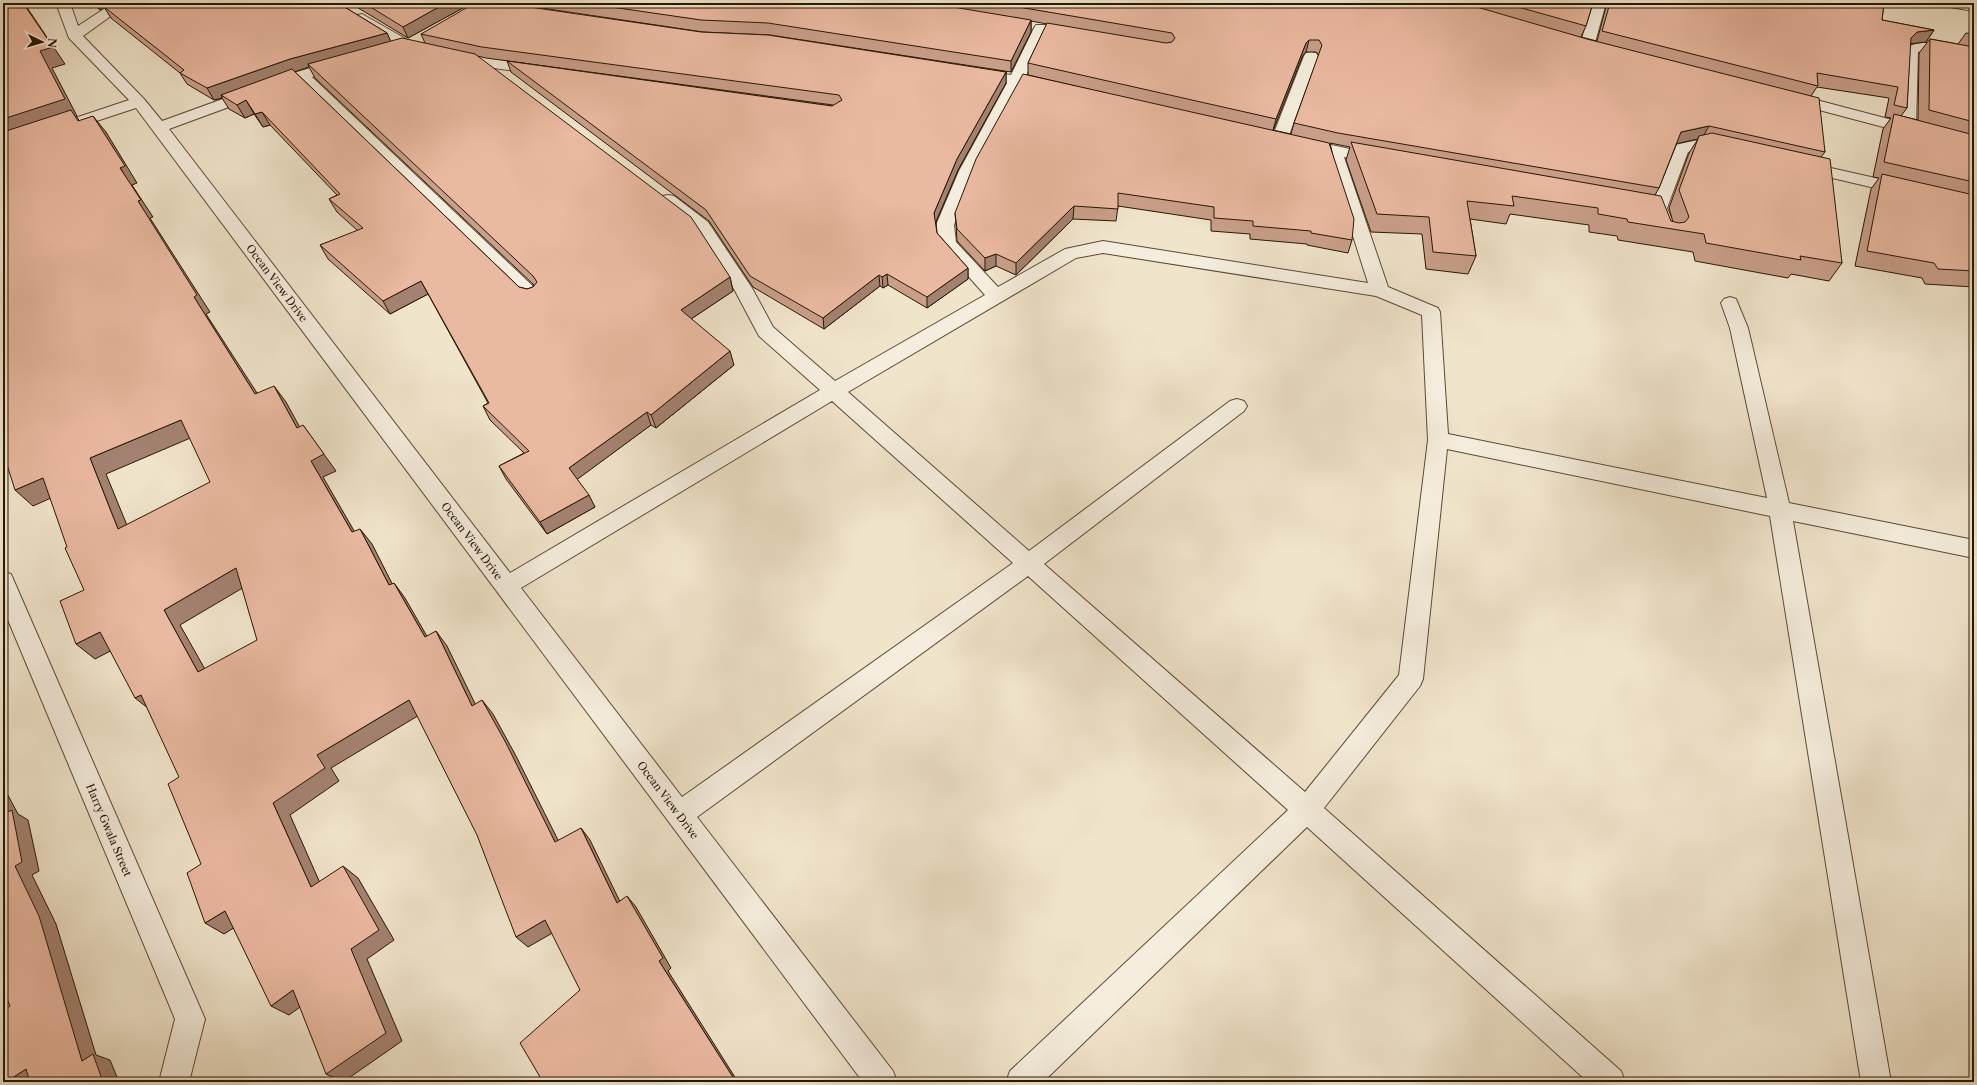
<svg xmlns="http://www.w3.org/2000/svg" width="1977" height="1085" viewBox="0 0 1977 1085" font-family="'Libre Caslon Text',serif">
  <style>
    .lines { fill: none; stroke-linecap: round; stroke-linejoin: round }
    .street-casing { stroke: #5a4a36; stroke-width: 2 }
    .street { fill: #f5eddd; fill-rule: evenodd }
    .wall { fill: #c99f8a; stroke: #281604; fill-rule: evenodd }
    .shaded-wall { fill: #a48271; stroke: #281604 }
    .building { fill: #eab9a1; stroke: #281604; fill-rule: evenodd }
    .labels { text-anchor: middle; stroke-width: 3; stroke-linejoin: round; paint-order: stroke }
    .street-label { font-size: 11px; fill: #281604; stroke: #f5eddd }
  </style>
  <rect width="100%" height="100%" fill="#f0e4cb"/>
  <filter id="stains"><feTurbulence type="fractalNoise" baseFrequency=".005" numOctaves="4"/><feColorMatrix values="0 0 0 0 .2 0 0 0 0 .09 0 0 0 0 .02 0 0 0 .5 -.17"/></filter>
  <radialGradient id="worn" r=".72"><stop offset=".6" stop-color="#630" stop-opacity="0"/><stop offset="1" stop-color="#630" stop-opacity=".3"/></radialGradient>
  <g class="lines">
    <defs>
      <g id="street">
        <path d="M56,3H70L78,26L113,3H129L83,36L144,99L162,121L297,72L341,59L346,60L348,63L346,66L312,77L538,291L541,295L538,299L532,301L526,299L300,81L169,129L510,573L820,390L759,336L734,289L696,230L662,204L660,200L662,196L668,195L674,196L708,222L752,288L773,327L835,381L985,295L942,247L939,243L936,225L959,171L1007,83L972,76L970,73L972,70L977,69L1011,75L1034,28L1036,25H1046L1048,28L1025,78L1054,84L1057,87L1054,90L1049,92L1021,86L975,171L954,225L956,242L998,287L1065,249L1103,241L1368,283L1327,154L1297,147L1295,144L1297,141L1303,139L1383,156L1385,159L1383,162L1377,164L1344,157L1388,287L1438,308L1440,312L1448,434L1767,498L1730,328L1721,303L1724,299L1730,297L1736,299L1748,328L1789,503L1974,540V558L1793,521L1891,1082H1861L1770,516L1447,449L1423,679L1420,686L1324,808L1621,1071L1625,1082H1588L1307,827L1043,1082H1006L1010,1071L1288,810L1028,576L697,817L893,1071L897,1082H863L136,108L72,129H60L58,126L60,123L129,100L69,38ZM1103,253L1376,296L1422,315L1428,440L1399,675L1305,792L1044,564L1244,411L1247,406L1244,401L1237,399L1230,401L1029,551L848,392L1076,258ZM832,401L1013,563L682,797L521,588Z"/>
        <path d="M1592,3H1606L1594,46L1592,49H1582L1580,46Z"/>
        <path d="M1942,3H1974V11L1944,6Z"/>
        <path d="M362,14L413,43L431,47L433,50L431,53C408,59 376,32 357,21L355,18L357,15Z"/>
        <path d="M1922,42L1974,54V62L1923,51L1918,52L1916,126L1974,141V151L1785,101L1782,98L1785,95L1790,93L1900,122L1904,50L1906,47Z"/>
        <path d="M1311,52L1316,53L1318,56L1288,138L1286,141H1274L1272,138L1304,56L1306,53Z"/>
        <path d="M457,53L538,66L543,67L545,70L543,73L538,74L486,67L452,60L450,57L452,54Z"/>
        <path d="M1702,139L1729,146L1731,149L1729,152L1723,154L1702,149L1688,152L1667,208L1675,227L1672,231L1666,232L1660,231L1651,208L1673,148L1675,145Z"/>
        <path d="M1804,162L1911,186L1913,190L1911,194L1905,195L1798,170L1796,167L1798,164Z"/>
        <path d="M3,572L11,574L14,581L205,1019L189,1082H159L175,1019L3,608Z"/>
      </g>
    </defs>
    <use href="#street" class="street-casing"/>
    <use href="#street" class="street"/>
  </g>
  <g class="wall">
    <path d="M92,3H338L387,33L391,42L425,43L421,34L701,32L1006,72V83L958,170L936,222L937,233L968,268V279L927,308L888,285L883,288L880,286L824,329L753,287L709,221L511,72L507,61L832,106L833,105L486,58L477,56L730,277L733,291L691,319L734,365L656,428L651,425L577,479L595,507L547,534L506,479L499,466L524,453L490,420L483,406L488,403L428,294L390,314L328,259L320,245L358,231L337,212L329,199L337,195L270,125L263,127L254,114L245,118L229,109L222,98L214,100L187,84L180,73L111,18L104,7L100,10ZM309,67L315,78L534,285L533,287L527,289L519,287L294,71Z"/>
    <path d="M350,3H472L408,38Z"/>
    <path d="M508,3H1593L1586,26L1581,37L1597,41L1607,3H1884L1882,20L1934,30L1926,42L1910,44L1907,108L1901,116L1918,120L1919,53L1930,39L1958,44L1966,33L1974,34V287L1925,284L1922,278L1855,266L1871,189L1879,178L1873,177L1883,129L1891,118L1885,117L1889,98L1817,87L1811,96L1825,152L1821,157L1842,263L1829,281L1791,274L1788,278L1695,261L1693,252L1618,240L1617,236L1589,232V225L1510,214L1506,224L1470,219L1476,256L1468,274L1426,269L1422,234L1371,232L1346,160L1350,147L1330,143L1352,240L1348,253L1307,245V244L1250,239V234L1211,231V220L1118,206L1116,221L1073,219L1016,275L996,266L985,271L957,241L956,225L955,213L1105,93L1028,75V63L1047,24L1031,21V32L1011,72L770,35L703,32ZM1306,52H1316L1319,55L1294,123L1291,134L1273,130L1303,55ZM1698,139L1689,153L1669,208L1673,222L1671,221L1655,195L1659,188L1677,143Z"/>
  </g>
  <g class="shaded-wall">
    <path d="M23,3H24L65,64L52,68L77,116H76L84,127L3,140V119Z"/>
    <path d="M96,3H111L100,10Z"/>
    <path d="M446,3H472L408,38L403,27Z"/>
    <path d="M1031,20V32L1011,72V61Z"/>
    <path d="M1934,30L1926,42L1909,44L1911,38L1917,32Z"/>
    <path d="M387,33L392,44L308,64L309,67L297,71L224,97L221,95L222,98L214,100L207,88L290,59Z"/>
    <path d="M1309,40L1306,52L1303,55L1273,131L1276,119L1306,43Z"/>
    <path d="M1006,72V83L958,170L935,224L934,213L957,159Z"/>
    <path d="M246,100L254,114L245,118L237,105Z"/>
    <path d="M262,112L270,125L263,127L255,114Z"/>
    <path d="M93,116L106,132L137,183L132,185L153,217L150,218L210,312L206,314L268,410L255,394L194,297L138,201Z"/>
    <path d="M1709,126L1702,138L1699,136L1698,139L1675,144L1681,132Z"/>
    <path d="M1074,206L1073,219L1016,275V263Z"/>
    <path d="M996,254V266L985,271V258Z"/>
    <path d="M968,268V279L927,308V297Z"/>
    <path d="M887,274L888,285L883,288L882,277Z"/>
    <path d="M879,275L880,286L824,329L823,318Z"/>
    <path d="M730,277L733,291L685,323L681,310Z"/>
    <path d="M421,281L428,294L390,314L383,301Z"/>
    <path d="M730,351L734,365L656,428L651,415Z"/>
    <path d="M274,386L286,402L309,444L297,428Z"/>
    <path d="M647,412L651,425L575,481L569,468Z"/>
    <path d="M181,420L195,436L106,474L135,545L118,529L90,458Z"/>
    <path d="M303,425L336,471L323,477L364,548L352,532L311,461Z"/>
    <path d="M43,478L60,494L33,506L15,490Z"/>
    <path d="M589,495L595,507L547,534L540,522Z"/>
    <path d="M360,529L372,544L401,601L389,585Z"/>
    <path d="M236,568L251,583L180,625L215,687L198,672L164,610Z"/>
    <path d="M394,583L405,598L436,652L425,637Z"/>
    <path d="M436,631L447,646L483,720L472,706Z"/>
    <path d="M100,632L118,647L95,659L76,644Z"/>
    <path d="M141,695L153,712L135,698Z"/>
    <path d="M409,700L421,714L331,768L339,781L290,815L327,899L311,887L273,803L317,755Z"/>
    <path d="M482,700L493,714L516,756L565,854L555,842Z"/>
    <path d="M3,786L18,814L28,820L39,871L32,875L56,924L96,1055L110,1060L119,1082H103L82,1061L15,866L5,813L3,809Z"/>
    <path d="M581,828L590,840L626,914L617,903Z"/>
    <path d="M343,866L358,878L394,940L367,959L402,1041L343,1082L326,1074L351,949Z"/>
    <path d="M627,896L636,907L671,968L668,971L738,1082H736L659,961Z"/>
    <path d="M225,911L243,922L224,934L205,923Z"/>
    <path d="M545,920L556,931L528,947L516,937Z"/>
    <path d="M293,990L310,1000L289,1015L271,1006Z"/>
    <path d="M26,1069L34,1082H6Z"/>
  </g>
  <g class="building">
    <path d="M3,3H23L53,47L40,51L65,99L3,119Z"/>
    <path d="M108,3H338L387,33L290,59L207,88L180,73L184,70L103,6Z"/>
    <path d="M364,3H446L403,27Z"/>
    <path d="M475,3H502L701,32L768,35L1006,72L957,159L934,213L937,233L968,268L927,297L887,274L882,277L879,275L823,318L750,276L706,210L507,61L832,106L842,100L839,95L482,47L421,34Z"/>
    <path d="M584,3H929L1031,20L1011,61L768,23L701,20Z"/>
    <path d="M995,3H1463L1587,39L1819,98L1825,152L1709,126L1681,132L1659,188L1338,133L1294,123L1322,45L1319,40H1309L1306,43L1276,119L1028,63L1047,23L1166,43L1172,42L1175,38L1172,33Z"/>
    <path d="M1504,3H1593L1586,26Z"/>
    <path d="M1610,3H1884L1882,20L1934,30L1917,32L1911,38L1907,108L1894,105L1898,87L1817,73L1818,86L1602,31Z"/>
    <path d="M402,38L475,54L691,217L730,277L681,310L730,351L651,415L647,412L569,468L589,495L540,522L499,466L529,451L483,406L489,403L421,281L383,301L320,245L363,228L329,199L340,194L262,112L255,114L246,100L237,105L221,95L292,69L519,287L527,289L533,287L537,282L533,276L308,64Z"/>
    <path d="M1930,39L1974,47V122L1929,110Z"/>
    <path d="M1023,74L1329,143L1354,219L1352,240L1311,233V231L1253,226V221L1214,218V207L1118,193V209L1074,206L1016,263L996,254L985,258L957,229L955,213L976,159Z"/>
    <path d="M71,110L78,121L93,116L125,166L120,168L141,200L138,201L197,295L194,297L255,394L274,386L297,428L303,425L324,454L311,461L352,532L360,529L389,585L394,583L425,637L436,631L472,706L482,700L506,743L555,842L581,828L617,903L627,896L663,958L659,961L736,1082H543L520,1043L580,990L545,920L516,937L477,835L409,700L317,755L325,768L273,803L311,887L343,866L379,930L351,949L386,1033L326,1074L293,990L271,1006L225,911L205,923L187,873L201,864L168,784L179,777L141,695L135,698L100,632L76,644L60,601L84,590L65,548L67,547L43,478L15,490L3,452V132ZM181,420L210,482L118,529L90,458ZM236,568L257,640L198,672L164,610Z"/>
    <path d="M1894,114L1974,135V182L1884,162Z"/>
    <path d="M1712,133L1830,159L1842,263L1800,256L1801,260L1706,243L1704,234L1628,222L1627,219L1598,214V208L1512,196L1514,206L1467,201L1476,256L1433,252L1429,217L1377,214L1351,142L1661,196L1671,221L1679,223L1685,222L1689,217L1679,190L1699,136Z"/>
    <path d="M1882,174L1974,195V271L1938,269L1934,263L1867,251Z"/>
    <path d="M3,809L5,813L12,810L22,862L15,866L39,916L82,1061L93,1054L103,1082H30L26,1069L6,1082H3V1010L10,1006L3,989Z"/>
  </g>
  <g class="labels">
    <g class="street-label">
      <text transform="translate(277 283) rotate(53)" y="4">Ocean View Drive</text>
      <text transform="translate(472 541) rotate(53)" y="4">Ocean View Drive</text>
      <text transform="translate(668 800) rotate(53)" y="4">Ocean View Drive</text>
      <text transform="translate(109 830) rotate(67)" y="4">Harry Gwala Street</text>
    </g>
  </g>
  <rect width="1977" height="1085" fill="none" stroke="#f0e4cb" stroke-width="16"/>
  <rect x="4" y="4" width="1969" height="1077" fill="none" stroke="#281604" stroke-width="2"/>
  <rect x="8" y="8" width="1961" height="1069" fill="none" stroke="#281604"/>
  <g transform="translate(42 42) rotate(95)" stroke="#f5eddd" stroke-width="3" paint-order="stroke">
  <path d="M0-3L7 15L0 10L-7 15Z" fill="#281604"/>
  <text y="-6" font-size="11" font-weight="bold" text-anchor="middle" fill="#281604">N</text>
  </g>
  <rect width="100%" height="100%" filter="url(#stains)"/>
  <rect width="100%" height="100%" fill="url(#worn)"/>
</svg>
